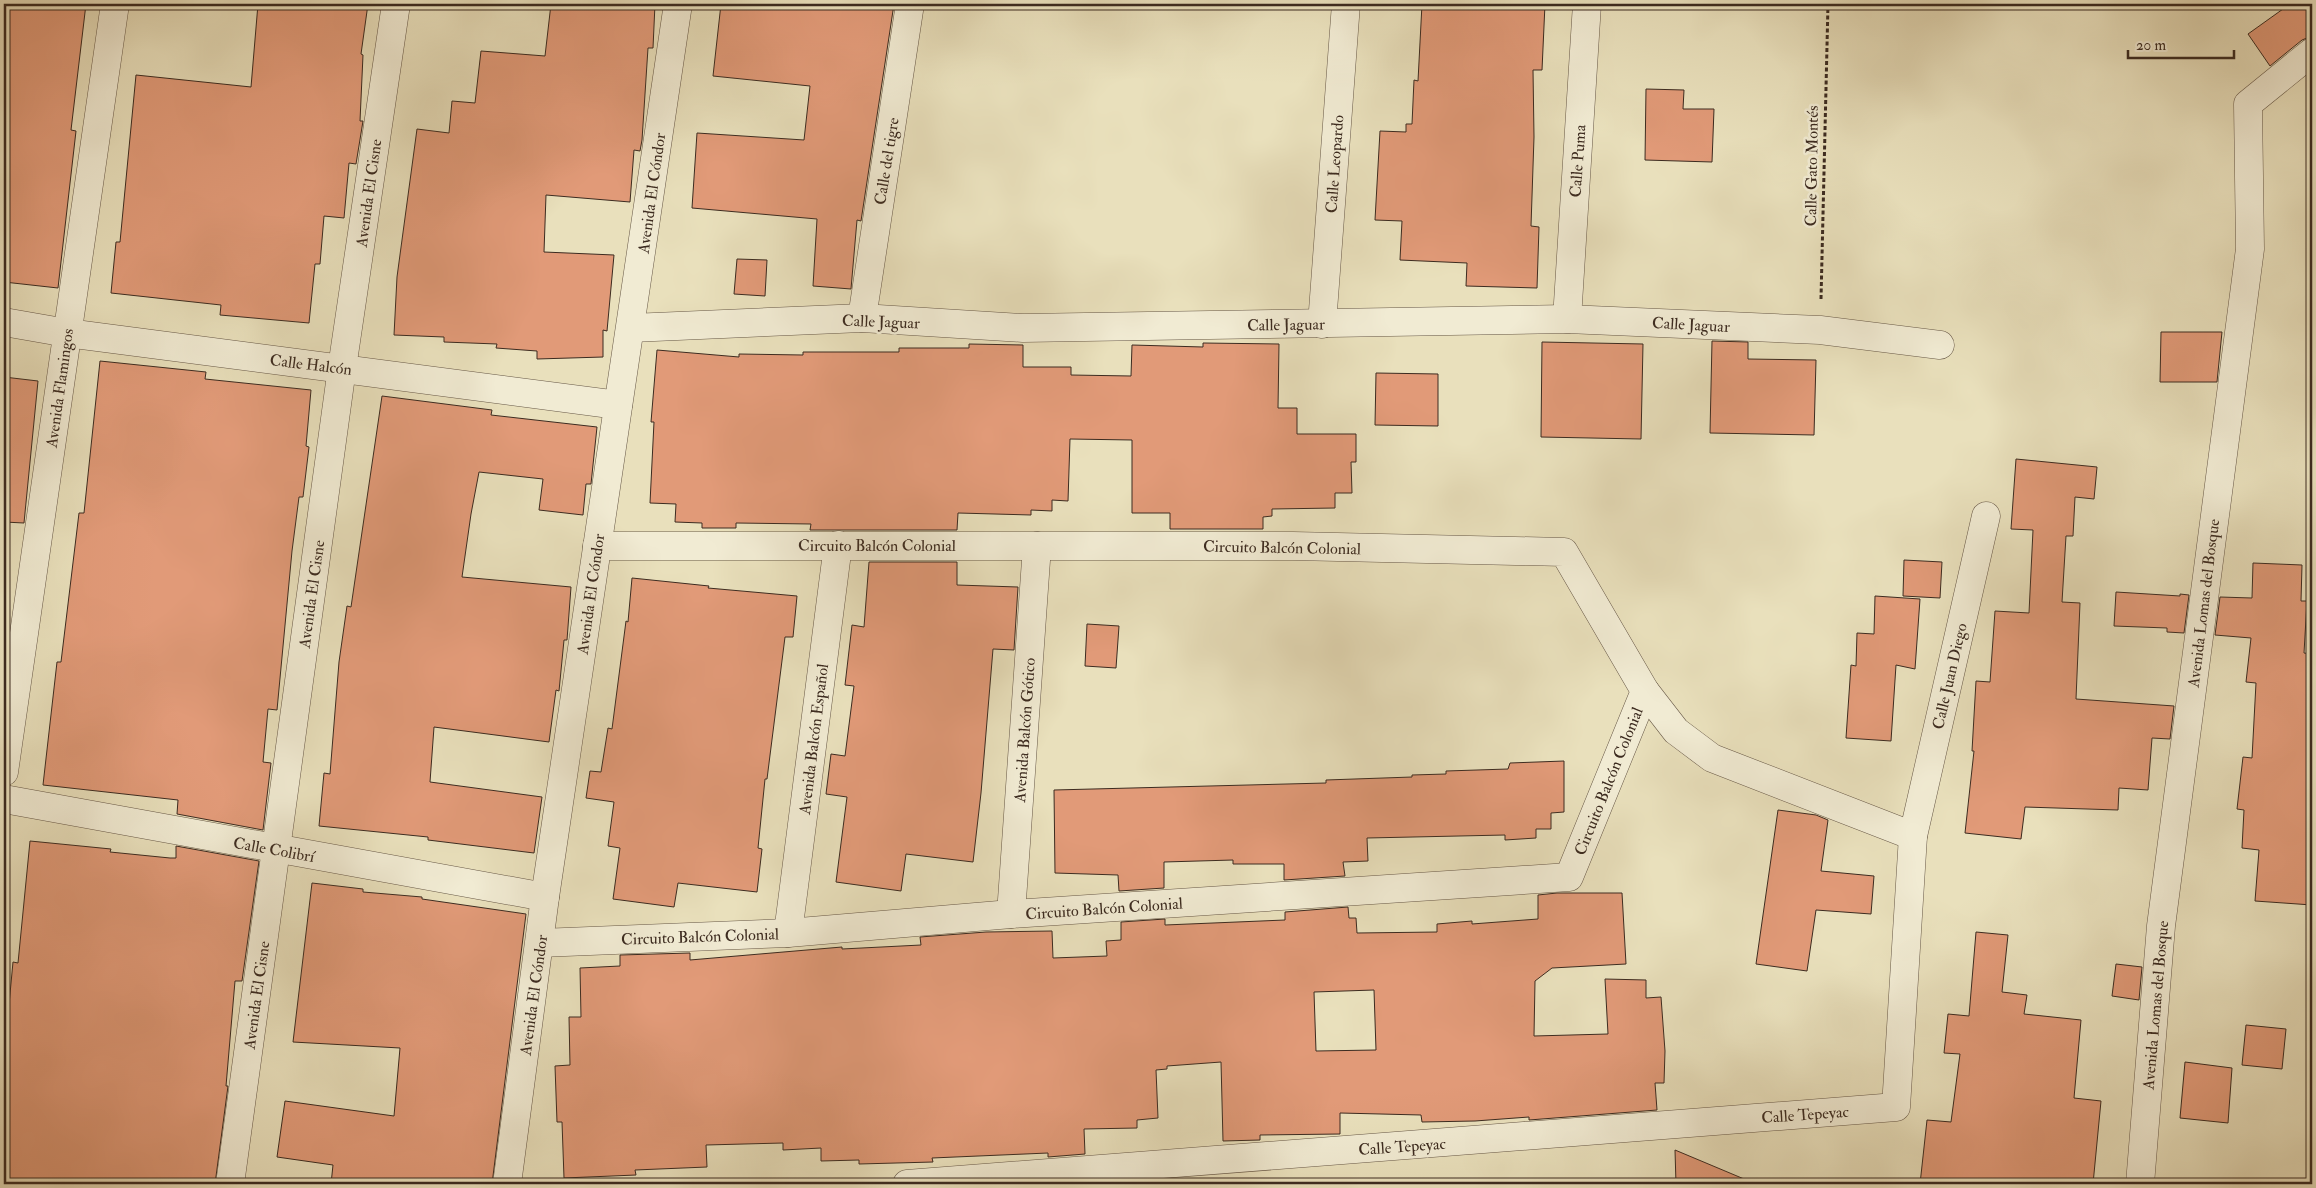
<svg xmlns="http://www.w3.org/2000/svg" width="2316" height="1188" viewBox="0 0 2316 1188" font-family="'IM FELL Double Pica',serif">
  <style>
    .building { fill: #e19a78; stroke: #3c2b20; fill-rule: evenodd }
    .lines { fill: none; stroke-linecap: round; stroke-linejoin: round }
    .minor-casing { stroke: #675847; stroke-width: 29 }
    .tertiary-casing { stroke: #675847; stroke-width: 29 }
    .path { stroke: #3c2b20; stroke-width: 3; stroke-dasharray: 4 2.5; stroke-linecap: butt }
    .minor { stroke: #f1ebd3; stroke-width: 28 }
    .tertiary { stroke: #f1ebd3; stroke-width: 28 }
    .labels { text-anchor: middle; stroke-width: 5; stroke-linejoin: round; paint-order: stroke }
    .street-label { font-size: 16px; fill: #3c2b20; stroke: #f1ebd3 }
  </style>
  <rect width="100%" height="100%" fill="#e9e0bc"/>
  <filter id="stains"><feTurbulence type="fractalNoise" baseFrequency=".004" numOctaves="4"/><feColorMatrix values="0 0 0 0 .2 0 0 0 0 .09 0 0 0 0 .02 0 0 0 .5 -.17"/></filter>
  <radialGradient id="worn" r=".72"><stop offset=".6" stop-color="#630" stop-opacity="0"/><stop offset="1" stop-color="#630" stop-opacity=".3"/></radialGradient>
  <g class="building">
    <path d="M4,4H86L71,130L76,131L58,288L4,282Z"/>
    <path d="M258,4H368L361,54L363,55L360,121H363L356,164L349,163L344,218L324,216L320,264H315L309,323L220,315L221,305L111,293L116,242H120L136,75L251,87Z"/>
    <path d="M551,4H655L653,48H648L642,140L640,151L634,150L630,202L546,195L544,252L614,255L607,331L603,330V357L537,359V351L496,348L497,344L444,342V337L394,335L397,277L417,129L449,133L452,101L475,103L481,51L545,56Z"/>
    <path d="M721,4H894L861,221L857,220L851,289L813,286L817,219L692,208L697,133L804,140L810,86L713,76Z"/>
    <path d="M1422,4H1545L1542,70H1533L1534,137L1531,226L1539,227L1537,288L1466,286L1467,263L1400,260L1402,221L1375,220L1380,131L1406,132V124H1412L1414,80L1418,81Z"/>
    <path d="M2290,4H2312V36L2302,40L2270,66L2248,34Z"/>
    <path d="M1646,89L1684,90L1683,109H1714L1712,162L1645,160Z"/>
    <path d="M737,259L767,260L765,296L734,294Z"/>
    <path d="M2161,332H2222L2217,382H2160Z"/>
    <path d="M1712,341L1748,342V359L1816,360L1814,435L1710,433Z"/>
    <path d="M1542,342L1643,344L1641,439L1541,437Z"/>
    <path d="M1203,343L1279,344L1278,408H1297V434H1356V462H1351L1352,493H1335V508L1272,509V516L1263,517V529H1170V513H1132V440L1070,439L1068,501L1052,500V511L1031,510V515L958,513L957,530H810L811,524L736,523V528H702V523L675,522L676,504L650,503L654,422H651L657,350L739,357V354L803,355V352H899V348H969V344L1023,345V367H1071V375L1131,376L1132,345L1203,347Z"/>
    <path d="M100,361L206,372L205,379L311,390L306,446L309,447L303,497H299L292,551L277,710L268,709L263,762L271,763L263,830L177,814L178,800L43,785L57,662H61L79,513H84Z"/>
    <path d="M1376,373L1438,374V426L1375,425Z"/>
    <path d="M4,377L38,381L24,523L4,522Z"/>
    <path d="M382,396L492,410L491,415L597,427L591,484H586L583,515L539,510L543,479L479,472L471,514L462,577L571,587L567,640H564L559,691L556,690L549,742L434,727L430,782L542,797L534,853L428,840V837L319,826L324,773L330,774L339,662L347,606L351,607Z"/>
    <path d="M2016,459L2097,467L2094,499L2075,497L2073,536H2066L2062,602L2080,603L2076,699L2174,706L2170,739L2152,738L2148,790L2119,788L2118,810L2025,807L2021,839L1965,833L1974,751H1972L1976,681L1990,682L1995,611L2029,613L2033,530L2011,529Z"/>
    <path d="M1904,560L1942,562L1940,598L1903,596Z"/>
    <path d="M869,562H957V585L1018,587L1014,650L993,649L981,793L973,862L906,854L901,891L836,882L847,797L826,794L831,754L845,756L854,686L845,685L852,625L864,627Z"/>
    <path d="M2253,563L2302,565L2301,601H2307L2304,653L2312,654V905L2255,901L2259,850L2242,848L2244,810L2237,809L2243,757L2252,758L2256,683L2246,682L2251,638L2215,635L2220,597L2252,598Z"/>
    <path d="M632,578L709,586L708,588L797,596L793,637H785L767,779H765L758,848L762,849L757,892L678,883L674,907L613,899L620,848L608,846L614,802L586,798L590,771L601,772L608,728L612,729L626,621L628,622Z"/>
    <path d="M2116,592L2180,596V594L2189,595L2184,633L2167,632V628L2114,626Z"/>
    <path d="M1875,596L1920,599L1915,669L1896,665L1891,741L1846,738L1851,665L1856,666L1857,633L1874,634Z"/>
    <path d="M1087,624L1119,626L1116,668L1085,666Z"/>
    <path d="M1564,761V812L1551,813V829H1536V838L1505,840V835L1367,838L1368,861L1343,862L1345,876L1284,880V864H1233V860L1164,862V888L1119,891L1118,875L1055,873L1054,790L1326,783V780L1412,777V775L1446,774V771L1508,769L1510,763Z"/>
    <path d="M1778,810L1816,815L1828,820L1821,871L1874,876L1871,914L1816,910L1807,971L1756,964Z"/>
    <path d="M30,841L111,849L110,852L170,858H176V846L259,861L242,981H235L226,1086H228L215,1184H4V1015H8L13,962L18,963Z"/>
    <path d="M312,883L363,889V892L422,897V899L526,914L492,1184H331L333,1165L277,1157L285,1101L394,1116L400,1048L293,1042Z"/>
    <path d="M1557,893H1622L1626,964L1552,968L1535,981L1534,1036L1608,1034L1605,979L1646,980V998L1661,997L1665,1051L1664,1083H1655L1657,1110L1529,1120V1117L1475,1121L1422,1122L1421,1115L1340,1113V1134L1260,1135V1140L1223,1141L1221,1062L1167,1066V1069L1156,1070L1158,1118L1137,1120V1128L1084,1129L1085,1154L1048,1157V1153L932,1158L933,1162L859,1164V1160L821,1161V1148L783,1150V1143L706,1145L707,1167L635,1170L636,1175L564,1178L562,1122H557L555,1066L570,1065L569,1017H581L580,968L620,966V955L690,953V960L842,947V949L921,945L920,937L986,932L1052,931L1053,958L1107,956L1106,941L1121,940V922L1165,919V925L1285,920V912L1348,907L1349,918H1356L1357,933L1437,932V924L1472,921V924L1538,919V895ZM1374,990L1376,1050L1316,1051L1314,992Z"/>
    <path d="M1976,932L2008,935L2002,992L2027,995L2024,1014L2081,1020L2074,1098L2101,1101L2093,1184H1920L1927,1120L1951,1122L1960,1054L1944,1053L1948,1014L1969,1016Z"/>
    <path d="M2116,964L2142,967L2139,1000L2112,996Z"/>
    <path d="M2246,1025L2286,1029L2282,1069L2242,1065Z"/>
    <path d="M2185,1062L2232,1068L2228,1123L2180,1118Z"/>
    <path d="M1675,1150L1756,1184H1676Z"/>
  </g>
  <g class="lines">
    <defs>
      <g id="minor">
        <path d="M862,318L910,4"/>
        <path d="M1567,319L1587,4"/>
        <path d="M4,322L67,333L618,405"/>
        <path d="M1322,324L1346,4"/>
        <path d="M631,328L862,318L1023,328L1567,319L1820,330L1940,345"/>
        <path d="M1645,691L1676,731L1712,758L1913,836"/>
        <path d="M4,772L115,4"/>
        <path d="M4,799L545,897"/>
        <path d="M1011,914L1037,546"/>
        <path d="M788,933L838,545"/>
        <path d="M540,943L788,933L1011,914L1569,877L1645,691L1564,552L1293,546H597"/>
        <path d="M230,1184L342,368L396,4"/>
        <path d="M907,1184L1896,1107L1913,836L1986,516"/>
        <path d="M2140,1184L2161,926L2250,249L2248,104L2312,52"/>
      </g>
      <path id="tertiary" d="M507,1184L545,897L678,4"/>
    </defs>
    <use href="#minor" class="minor-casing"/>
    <use href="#tertiary" class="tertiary-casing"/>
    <path class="path" d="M1821,299L1828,4"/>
    <use href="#minor" class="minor"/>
    <use href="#tertiary" class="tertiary"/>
  </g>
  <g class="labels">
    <g class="street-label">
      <text transform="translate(886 161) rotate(-81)" y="6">Calle del tigre</text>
      <text transform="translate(1577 161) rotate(-86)" y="6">Calle Puma</text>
      <text transform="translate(1334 164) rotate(-86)" y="6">Calle Leopardo</text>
      <text transform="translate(1811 166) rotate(-89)" y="6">Calle Gato Montés</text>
      <text transform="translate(368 193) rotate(-82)" y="6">Avenida El Cisne</text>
      <text transform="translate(651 193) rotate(-82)" y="6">Avenida El Cóndor</text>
      <text transform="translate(881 321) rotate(2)" y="6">Calle Jaguar</text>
      <text transform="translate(1286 324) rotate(-1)" y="6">Calle Jaguar</text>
      <text transform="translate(1691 324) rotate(3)" y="6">Calle Jaguar</text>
      <text transform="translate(311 364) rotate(7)" y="6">Calle Halcón</text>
      <text transform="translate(59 388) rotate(-82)" y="6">Avenida Flamingos</text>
      <text x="877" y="551">Circuito Balcón Colonial</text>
      <text transform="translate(1282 547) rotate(1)" y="6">Circuito Balcón Colonial</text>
      <text transform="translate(311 594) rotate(-82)" y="6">Avenida El Cisne</text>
      <text transform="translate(590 594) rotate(-82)" y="6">Avenida El Cóndor</text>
      <text transform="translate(2203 603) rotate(-83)" y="6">Avenida Lomas del Bosque</text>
      <text transform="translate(1949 676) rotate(-77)" y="6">Calle Juan Diego</text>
      <text transform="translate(1024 730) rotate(-86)" y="6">Avenida Balcón Gótico</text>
      <text transform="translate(813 739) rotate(-83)" y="6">Avenida Balcón Español</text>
      <text transform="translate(1608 781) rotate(-68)" y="6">Circuito Balcón Colonial</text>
      <text transform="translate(274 849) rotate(10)" y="6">Calle Colibrí</text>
      <text transform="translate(1104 908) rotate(-4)" y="6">Circuito Balcón Colonial</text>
      <text transform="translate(700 936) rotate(-2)" y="6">Circuito Balcón Colonial</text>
      <text transform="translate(256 995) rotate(-82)" y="6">Avenida El Cisne</text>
      <text transform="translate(533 995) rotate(-82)" y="6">Avenida El Cóndor</text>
      <text transform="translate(2155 1005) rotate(-85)" y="6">Avenida Lomas del Bosque</text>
      <text transform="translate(1805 1114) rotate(-4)" y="6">Calle Tepeyac</text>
      <text transform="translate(1402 1146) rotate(-4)" y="6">Calle Tepeyac</text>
    </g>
  </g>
  <rect width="2316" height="1188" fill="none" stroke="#e9e0bc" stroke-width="20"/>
  <rect x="5" y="5" width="2306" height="1178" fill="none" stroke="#3c2b20" stroke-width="2.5"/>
  <rect x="10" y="10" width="2296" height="1168" fill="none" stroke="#3c2b20"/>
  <path d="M2128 50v8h106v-8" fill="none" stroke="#3c2b20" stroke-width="2.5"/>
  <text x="2136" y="50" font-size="15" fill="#3c2b20" stroke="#f1ebd3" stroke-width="4" paint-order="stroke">20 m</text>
  <rect width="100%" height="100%" filter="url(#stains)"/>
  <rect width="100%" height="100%" fill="url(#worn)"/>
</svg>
